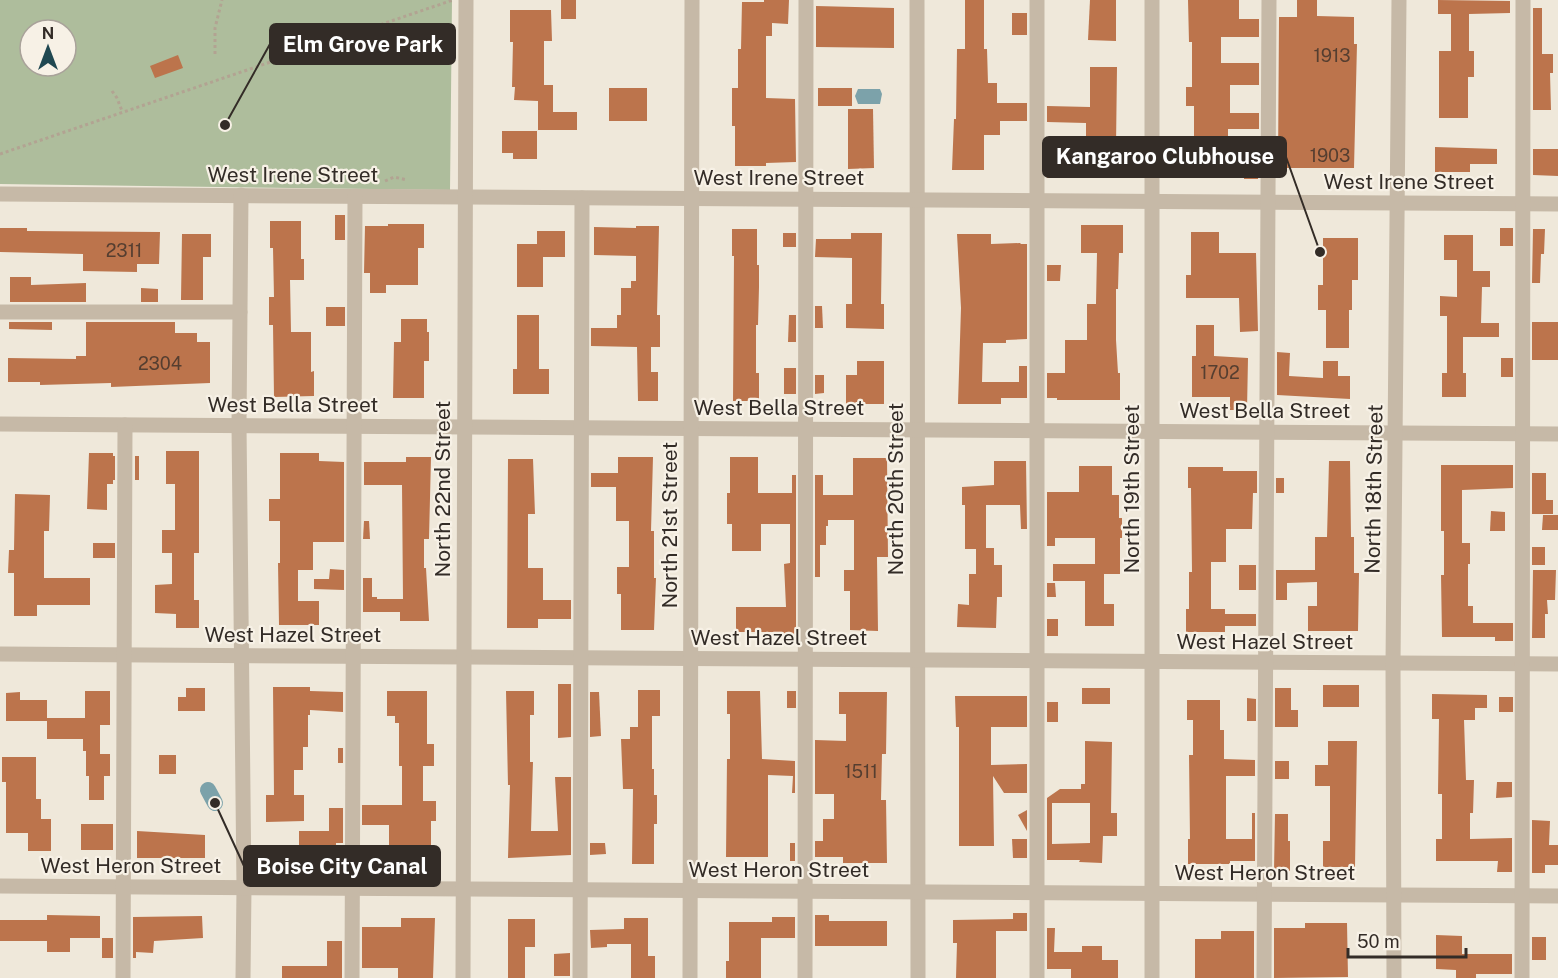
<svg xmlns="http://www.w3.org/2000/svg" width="1558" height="978" viewBox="0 0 1558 978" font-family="'Public Sans',sans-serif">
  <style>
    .green { fill: #aebd9c; fill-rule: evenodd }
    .water { fill: #7ca2aa }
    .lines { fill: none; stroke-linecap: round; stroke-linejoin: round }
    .canal { stroke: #7ca2aa; stroke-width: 16 }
    .building { fill: #bc744c; fill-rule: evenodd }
    .path { stroke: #b2a392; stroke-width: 3; stroke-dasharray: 3 3; stroke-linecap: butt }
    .minor { stroke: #c6b9a7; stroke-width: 15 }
    .labels { text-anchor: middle; stroke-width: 4.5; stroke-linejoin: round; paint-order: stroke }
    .number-label { font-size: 18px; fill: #553e30 }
    .street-label { font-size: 21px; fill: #332c27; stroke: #f7f1e6 }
    .leader { fill: none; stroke: #332c27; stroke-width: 2 }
    .callout-dot { fill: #332c27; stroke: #f7f1e6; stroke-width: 2 }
    .callout { fill: #332c27; stroke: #332c27; stroke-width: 2 }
    .callout-label { font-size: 22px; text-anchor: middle; font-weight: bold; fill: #fff }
  </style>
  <rect width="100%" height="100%" fill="#efe8da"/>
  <path class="green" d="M0,0H452L450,190L0,184ZM30,30H66V66H30Z"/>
  <path class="water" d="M858,89H880L882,94L880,104H858L855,96Z"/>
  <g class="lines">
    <path class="canal" d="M208,790L215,803"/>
  </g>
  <g class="building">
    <rect x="561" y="0" width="15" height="19"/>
    <path d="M764,0H789L788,24L772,23V36H766V98L795,99L796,162L766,163V166H735V126H732V88H738V49H741L742,2H764Z"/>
    <path d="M965,0H984V49H987L988,83H997V103H1027V121H1000V135H984V170H952L954,119H956L957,49H965Z"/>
    <path d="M1090,0H1116V41L1088,40Z"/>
    <path d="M1188,0H1239V19H1259V37H1221V63H1259V85H1230V113H1259V129H1228V156H1219V171H1192L1191,159H1194V106H1186V87H1192V42H1189Z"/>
    <path d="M1297,0H1317V16L1354,17V44H1357L1354,168H1278L1279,19V17H1297Z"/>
    <path d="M1438,0L1510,1V13L1469,14V51H1474V77H1468V118H1439V51H1451V14H1438Z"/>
    <path d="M816,6L894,8V48L816,47Z"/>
    <path d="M1533,8H1542V54H1553V73H1550L1551,110H1533Z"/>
    <path d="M510,10H551L552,41H544V85H553V112H577V130H538V101L514,100L515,87H512L513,42H510Z"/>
    <rect x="1012" y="13" width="15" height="22"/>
    <path d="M178,55L183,68L155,78L150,66Z"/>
    <path d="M1090,67H1117L1116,146H1119V170H1062V171H1057V178H1047V147H1057V153H1086V123L1047,122V106L1090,107Z"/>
    <rect x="609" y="88" width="38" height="33"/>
    <rect x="818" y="88" width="34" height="18"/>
    <path d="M848,109H873L874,168L848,169Z"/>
    <path d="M502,131H537V159H513V153H502Z"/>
    <path d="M1435,147L1497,149V164H1470V172H1435Z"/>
    <path d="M1533,149H1558V176L1533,175Z"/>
    <rect x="1244" y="154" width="14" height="25"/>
    <rect x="335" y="215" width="10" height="25"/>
    <path d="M270,221H301V259H304V280H290L291,332H311V372L314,371V396L274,397L273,325H269V297H274L273,248H270Z"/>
    <path d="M388,224H424V248H418V285H386V293H370V273H364L365,226H388Z"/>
    <path d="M1081,225H1123V253H1119L1118,289H1116V340L1118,373H1120V400H1057V398H1047V373H1065V340H1087V304H1096L1097,253H1081Z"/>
    <path d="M636,226H659L657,315H660V347H651V372H658V401H638L637,347L591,346V328H617V315H621V288H631V281H636V256L594,255V227L636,228Z"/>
    <path d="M0,228H27V231L160,232L159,264H137V272L83,271V254L0,252Z"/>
    <rect x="1500" y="228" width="13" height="18"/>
    <path d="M732,229H757V265H759V287L758,325H756V373H759V401H733L734,256H732Z"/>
    <path d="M1533,229H1545L1544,254H1541L1540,283H1532Z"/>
    <path d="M537,231H565V257H543V287H517V244H537Z"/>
    <path d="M1191,232H1219V253H1256L1258,331L1240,332L1239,298H1186V275H1191Z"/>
    <rect x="783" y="233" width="13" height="14"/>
    <path d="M851,233H882L881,304H884V329L846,328V304H852V258L815,257L816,239H851Z"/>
    <path d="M182,234H211V257H203V300H181Z"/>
    <path d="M957,234H991V244L1020,243L1021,244H1027V339L1006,340V343H983L982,382H1019V366H1027V398H1001V404H958L961,308Z"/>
    <path d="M1444,235H1473V271H1490V287H1482L1481,323H1499V337H1463V373H1466V397H1442V373H1447V316H1440V296L1457,297V260H1444Z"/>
    <path d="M1323,238H1358V280H1352V310H1349V348H1326V310H1318V285H1323Z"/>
    <path d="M1047,265H1061L1060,281H1047Z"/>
    <path d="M10,277H31V285L86,283V302H10Z"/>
    <path d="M141,288L158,289V302H141Z"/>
    <path d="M815,306H822L823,328H815Z"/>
    <rect x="326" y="307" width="19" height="19"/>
    <path d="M517,315H539V369H549V394H513V369H517Z"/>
    <path d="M789,315H796V342H788Z"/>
    <path d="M401,319H427V332H429V361H424V398H393L394,342H401Z"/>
    <path d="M9,322H52V330L9,329Z"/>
    <path d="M86,322H175V333H197V342H210V383L111,387V383L40,385V382H8V358L76,359V356H86Z"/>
    <rect x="1532" y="322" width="26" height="38"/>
    <path d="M1196,325H1214V356L1248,358L1247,410H1230V397H1192V356H1196Z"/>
    <path d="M1277,352L1290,353L1289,376L1323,378V361H1338V376H1350V399L1277,395Z"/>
    <rect x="1501" y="358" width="12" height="19"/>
    <path d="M857,361H884V404H846V375H857Z"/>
    <rect x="784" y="368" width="12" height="26"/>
    <path d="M815,375H824V393L815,394Z"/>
    <path d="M166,451H199V553H194V600H199V628H176V614L155,613V585L172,584V553H162V530H175V484H166Z"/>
    <path d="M89,453H113V456H115V480H113V484H107V510L87,509Z"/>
    <path d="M280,453H319V461L344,462V542H313V570H298V601H319V625H279L278,563H280V521H269V499H280Z"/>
    <rect x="135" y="456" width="4" height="24"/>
    <path d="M406,457H431L429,539H424V568H426L429,621H400V612H363V578H372V597H377V599H403L402,485H364V462H406Z"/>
    <path d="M618,457H653L651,531H654V578H656L654,630H621V594H617V567H629V521H616V487H591V473H618Z"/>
    <path d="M730,457H758V493H792V475H796V635L782,636V632H736V607H786L784,564L790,563V524H761V551H732V524H727V493H730Z"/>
    <path d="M853,458H887L888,557H877L878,631L850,630V591H844V570H854V520H828V526H826V545H820V577H815V475H823V495H853Z"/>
    <path d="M508,459H533L535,514H528V568H543V600H571V619H538V628H507Z"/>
    <path d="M994,461H1026L1027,529H1021L1020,505H986V548H994V565H1002V597H997L996,628L957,627L958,604L969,605V574H976V549H965V505H962V487L994,485Z"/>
    <path d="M1329,461H1350L1351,537H1354V573H1359L1358,631H1308V606H1317V582L1287,583V600H1276V570H1315V537H1327Z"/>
    <path d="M1441,465H1513V488L1462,490V543H1470V564H1468V606H1473V623H1513V641H1495V637H1442L1441,575H1444V531H1441Z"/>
    <path d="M1079,466H1112V495H1119V518H1122V538H1120V574H1104V604H1114V626H1085V581H1053V564H1095V538H1055V546H1047V492H1079Z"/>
    <path d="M1188,467H1223V471H1257V493H1253L1252,529H1226V562H1211V609H1225V614H1256V626H1225V632H1186V609H1189V572H1192L1191,488H1188Z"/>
    <path d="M1532,473H1546V500H1553V514H1532Z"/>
    <rect x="1276" y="478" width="8" height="15"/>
    <path d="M15,494L50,495L49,531H44V578H90V605H37V616H14V573H8L9,550H14Z"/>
    <path d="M1491,511L1505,512V531H1490Z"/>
    <path d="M1543,515H1558V530H1542Z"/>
    <path d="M364,521H369L370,539H363Z"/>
    <rect x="93" y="543" width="22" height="15"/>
    <rect x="1532" y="547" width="13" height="18"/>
    <rect x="1239" y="565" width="17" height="25"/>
    <path d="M330,569L344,570V590L314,589V579H329Z"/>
    <path d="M1533,570H1556L1555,600H1547L1548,614H1545V638H1532Z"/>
    <path d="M1047,583H1055L1056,597H1047Z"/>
    <rect x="1047" y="619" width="11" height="17"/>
    <path d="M558,684H571V737L558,738Z"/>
    <rect x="1323" y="685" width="36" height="22"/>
    <path d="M273,687H310V691L343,692V712L310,710V715H308V747H303V770H294V795H304V821L266,822V795H274Z"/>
    <path d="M186,688H205V711H178V697H186Z"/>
    <rect x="1082" y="688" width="28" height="16"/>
    <path d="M1275,688H1291V710H1298V727H1275Z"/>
    <path d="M638,690H660V716H652V769H654V795H657V824H654V864H632L633,789H623L621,739H630V727H638Z"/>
    <path d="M85,691H110V725H100V754H110V776H104V800H89V776H86V751H83V739H47V721H6V693L20,692V700H47V718H85Z"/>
    <path d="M387,691H427V744H434V766H423V801H436V821H431V856H389V825H362V805H402V766H399V723H395V716H387Z"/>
    <path d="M506,691H534V715H530V762H533L531,831H558L555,777H571V855L508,858L510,785H508Z"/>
    <path d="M727,691H760L762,759L795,761V793H792L793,776L768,775V857H726L727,759H730V714H727Z"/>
    <rect x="787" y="691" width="9" height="17"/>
    <path d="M590,692H599L601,736L590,737Z"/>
    <path d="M839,692H887L886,754H882L881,800H886L887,863H843V857H815V841H823V819H834V794H815V740L846,741V714H839Z"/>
    <path d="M1432,694L1487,695V708H1475V720H1464L1466,780H1474L1473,813H1470V839L1512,838V872H1497L1498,861H1436V839H1442V794H1438L1439,719H1432Z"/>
    <path d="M955,696H1027V727H991V765L1027,764V793H1004L993,776L994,846H959V727H956Z"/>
    <rect x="1499" y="697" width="14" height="15"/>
    <path d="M1247,698L1256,699V721H1247Z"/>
    <path d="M1187,700H1220V730H1224V759L1255,760V776H1226V839H1252V813H1255V861H1230V864H1188V839H1190L1189,755H1193V720H1187Z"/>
    <rect x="1047" y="702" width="11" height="20"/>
    <path d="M1085,741L1112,742L1111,813H1117V836H1103L1102,863L1079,862L1080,860H1047V798L1060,789H1081V784H1085ZM1052,803H1090V843L1052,844Z"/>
    <path d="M1328,741H1357L1355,867H1323V841H1330V786H1315V765H1328Z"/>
    <rect x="338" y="748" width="5" height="15"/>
    <rect x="159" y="755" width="17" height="19"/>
    <path d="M2,757H36V799H41V819H51V851H28V833H6V782H2Z"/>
    <rect x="1275" y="761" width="14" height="18"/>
    <path d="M1497,782H1512V797L1496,798Z"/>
    <path d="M329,808H343V843H336V862L313,861V846H299V831H329Z"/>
    <path d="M1027,810V831L1018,815Z"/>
    <path d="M1275,814H1288V841H1290V871H1274Z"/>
    <path d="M1532,820L1550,821L1549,845H1558V865H1545V873H1532Z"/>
    <rect x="81" y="824" width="32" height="26"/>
    <path d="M137,831L205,835V858H137Z"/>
    <path d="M1012,839H1027V858H1013Z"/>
    <path d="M590,843H605L606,854L590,855Z"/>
    <rect x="790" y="843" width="5" height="18"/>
    <path d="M1013,913H1027V931H996V978H956L957,943H953V920L1013,919Z"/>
    <path d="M47,915L100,916V938H70V952H47V941H0V920H47Z"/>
    <path d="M815,915H829V921H887V946H815Z"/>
    <path d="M202,916L203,938L154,941L153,953L136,952V958H133V917Z"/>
    <path d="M772,917H795V938H761V978H726V961H729V922H772Z"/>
    <path d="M401,918H435L433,978H398V968H362V927H401Z"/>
    <path d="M624,918H648V956H655V978H631V944H607V947L591,948L590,930L624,929Z"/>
    <path d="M508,919H535V947H525V978H508Z"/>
    <path d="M1305,923H1347L1348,977L1274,978V928H1305Z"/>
    <path d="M1047,928H1055L1054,952H1082V946H1102V960H1118V978H1071V969H1047Z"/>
    <path d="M1221,931H1254V978H1195V939H1221Z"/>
    <path d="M1436,935L1462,936V954H1512V974H1476V978H1456V970L1436,969Z"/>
    <rect x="1532" y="937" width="14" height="23"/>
    <rect x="102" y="938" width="11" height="20"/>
    <path d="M327,941H342V978H282V966H327Z"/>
    <path d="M570,953V976H554V954Z"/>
  </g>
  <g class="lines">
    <g class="path">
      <path d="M215,54V28L222,0"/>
      <path d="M112,91L117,98L122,111"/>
      <path d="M0,154L453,0"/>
      <path d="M385,181L394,177L407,180"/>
    </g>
    <g class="minor">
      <path d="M917,0L918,978"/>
      <path d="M0,194L1558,204"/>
      <path d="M241,195L239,425L244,887L243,978"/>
      <path d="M0,312H240"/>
      <path d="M0,424L1558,434"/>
      <path d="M0,654L1558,664"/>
      <path d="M0,886L1558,896"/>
      <path d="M123,978L125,425"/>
      <path d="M352,978L355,196"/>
      <path d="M463,978L466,0"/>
      <path d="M580,978L582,198"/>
      <path d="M690,978L692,0"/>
      <path d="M805,978L806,0"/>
      <path d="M1037,978V0"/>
      <path d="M1152,978V0"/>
      <path d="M1264,978L1269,0"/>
      <path d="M1394,978L1393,664L1399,0"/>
      <path d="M1522,978L1523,0"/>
    </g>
  </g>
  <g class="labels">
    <g class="number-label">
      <text x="1332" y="62">1913</text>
      <text x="1330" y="162">1903</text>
      <text x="124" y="257">2311</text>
      <text x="160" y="370">2304</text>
      <text x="1220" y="379">1702</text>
      <text x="861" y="778">1511</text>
    </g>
    <g class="street-label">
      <text x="293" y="182">West Irene Street</text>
      <text x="779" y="185">West Irene Street</text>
      <text x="1409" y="189">West Irene Street</text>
      <text x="293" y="412">West Bella Street</text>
      <text x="779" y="415">West Bella Street</text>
      <text x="1265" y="418">West Bella Street</text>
      <text transform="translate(443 489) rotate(-90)" y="7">North 22nd Street</text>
      <text transform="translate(896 489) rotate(-90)" y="7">North 20th Street</text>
      <text transform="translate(1132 489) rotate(-90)" y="7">North 19th Street</text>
      <text transform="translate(1374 489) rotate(-89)" y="7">North 18th Street</text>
      <text transform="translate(670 525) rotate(-90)" y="7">North 21st Street</text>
      <text x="293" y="642">West Hazel Street</text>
      <text x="779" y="645">West Hazel Street</text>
      <text x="1265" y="649">West Hazel Street</text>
      <text x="131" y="873">West Heron Street</text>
      <text x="779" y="877">West Heron Street</text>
      <text x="1265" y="880">West Heron Street</text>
    </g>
  </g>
  <path class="leader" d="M225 125L270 44M1320 252L1286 157M215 803L244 866"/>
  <g class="callout-dot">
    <circle cx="225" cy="125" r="6"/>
    <circle cx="1320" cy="252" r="6"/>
    <circle cx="215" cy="803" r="6"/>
  </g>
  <g class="callout">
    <rect x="270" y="24" width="185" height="40" rx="6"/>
    <rect x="1043" y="137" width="243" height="40" rx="6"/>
    <rect x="244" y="846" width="196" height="40" rx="6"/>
  </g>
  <g class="callout-label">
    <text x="363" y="52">Elm Grove Park</text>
    <text x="1165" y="164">Kangaroo Clubhouse</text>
    <text x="342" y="874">Boise City Canal</text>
  </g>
  <g transform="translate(48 48)"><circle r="28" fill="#f7f1e6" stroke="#a9a29a" stroke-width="1.5"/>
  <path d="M0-4.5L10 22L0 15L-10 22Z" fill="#204851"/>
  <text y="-9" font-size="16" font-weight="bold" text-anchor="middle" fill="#332c27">N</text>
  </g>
  <path d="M1348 948v9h118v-9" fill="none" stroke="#332c27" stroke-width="3"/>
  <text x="1357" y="948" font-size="18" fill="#332c27" stroke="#f7f1e6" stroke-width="4.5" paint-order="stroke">50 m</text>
</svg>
